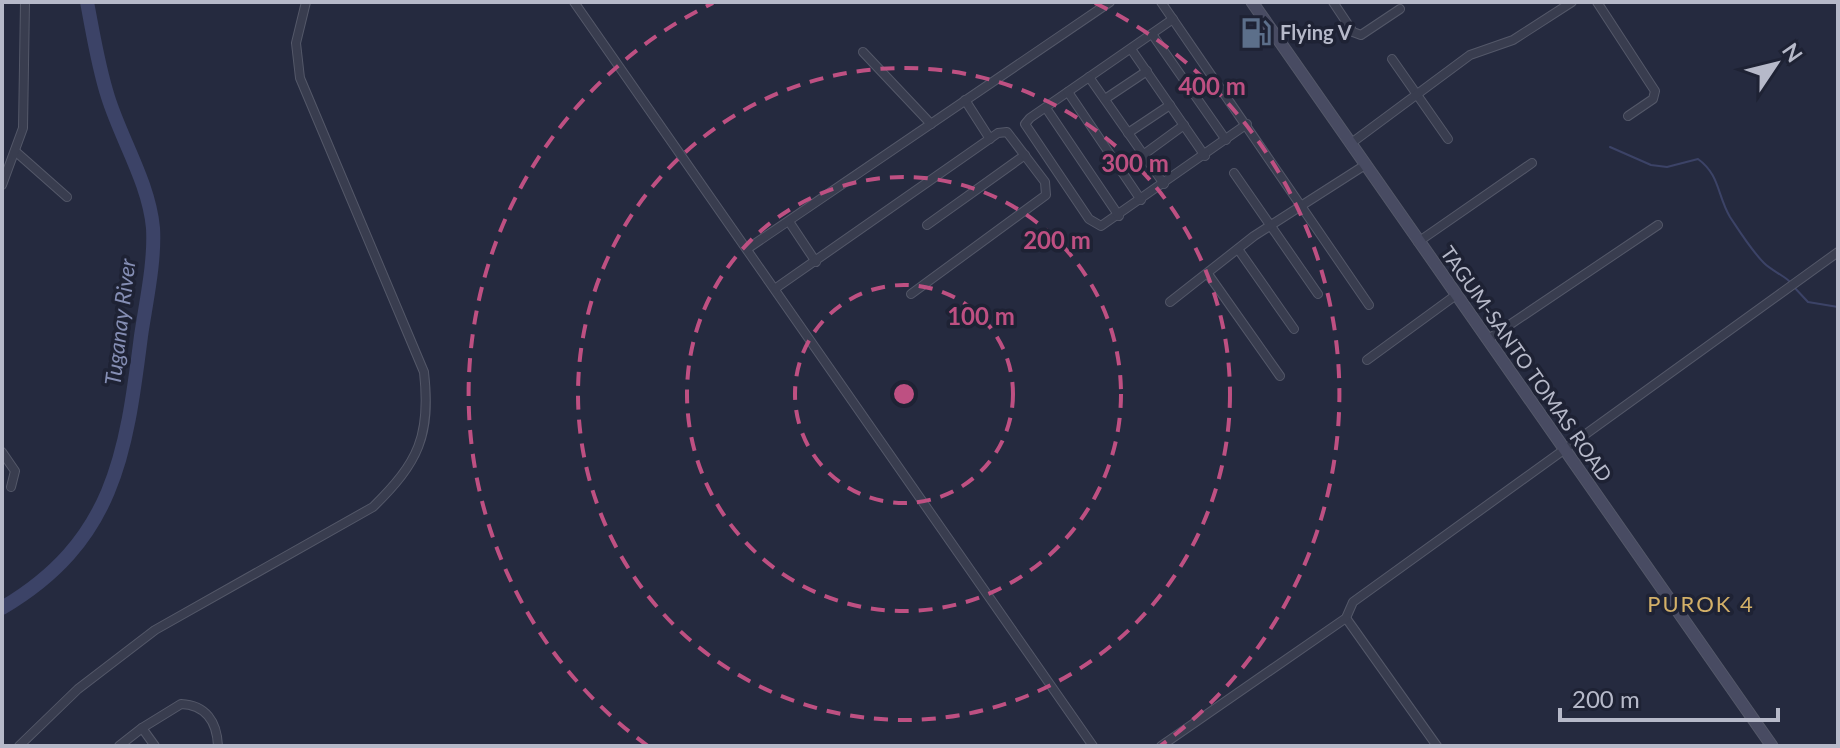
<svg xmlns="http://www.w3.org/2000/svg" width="1840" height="748" viewBox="0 0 1840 748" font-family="Lato,sans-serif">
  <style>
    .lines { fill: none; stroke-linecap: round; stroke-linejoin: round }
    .stream { stroke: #3c4367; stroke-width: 2 }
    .river { stroke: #3c4367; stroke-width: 14 }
    .street-casing { stroke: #545869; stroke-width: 10 }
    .secondary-casing { stroke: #545869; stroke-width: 13 }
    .street { stroke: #393d4f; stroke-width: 8 }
    .secondary { stroke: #484b62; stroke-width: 11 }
    .ring { fill: none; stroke: #be5082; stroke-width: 4; stroke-dasharray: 14 10 }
    .labels { text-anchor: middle; stroke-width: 7; stroke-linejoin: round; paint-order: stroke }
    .poi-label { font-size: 20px; font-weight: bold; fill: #b6b9c9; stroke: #1e2234; text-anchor: start }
    .street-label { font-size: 20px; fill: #b6b9c9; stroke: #1e2234 }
    .water-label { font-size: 22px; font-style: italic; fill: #858eb4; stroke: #1e2234 }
    .neighbourhood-label { font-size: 22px; letter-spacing: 2px; fill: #d3b068; stroke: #1e2234 }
    .centre { fill: #be5082; stroke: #1e2234; stroke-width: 4 }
    .ring-label { font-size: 24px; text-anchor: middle; font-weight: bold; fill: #be5082; stroke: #1e2234; stroke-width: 7; stroke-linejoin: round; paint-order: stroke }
  </style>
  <rect width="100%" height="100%" fill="#252a3f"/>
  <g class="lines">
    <g class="stream">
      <path d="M1610,147L1651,165L1667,167L1698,159C1720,175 1717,195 1730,217C1740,232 1751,250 1764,263C1771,270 1781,274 1789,281"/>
      <path d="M1793,286L1808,302L1838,307"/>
    </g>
    <path class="river" d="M2,608C114,542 126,455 141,336C146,302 155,262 153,228C149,183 121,139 108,97C98,66 93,33 87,2"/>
    <defs>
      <g id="street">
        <path d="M574,2L1093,746"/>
        <path d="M1161,2L1369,305"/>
        <path d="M1333,2L1353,32L1361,35L1400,9"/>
        <path d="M1597,2L1655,91L1653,99L1628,116"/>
        <path d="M1173,19L1030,118L1025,124L1089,219L1101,226L1247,124"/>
        <path d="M1152,34L1226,140"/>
        <path d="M1131,49L1205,156"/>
        <path d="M863,52L931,124"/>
        <path d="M1392,59L1448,139"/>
        <path d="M1089,77L1164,184"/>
        <path d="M1068,92L1141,200"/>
        <path d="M1105,99L1147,71"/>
        <path d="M965,100L990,139"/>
        <path d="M1046,108L1119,216"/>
        <path d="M1128,133L1170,105"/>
        <path d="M1350,144L1470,55L1513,40L1572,2"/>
        <path d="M15,151L67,197"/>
        <path d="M1143,155L1184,125"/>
        <path d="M1234,173L1318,294"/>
        <path d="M2,185L23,128L25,2"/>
        <path d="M790,223L816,262"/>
        <path d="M927,225L1025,155"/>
        <path d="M1418,242L1532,163"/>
        <path d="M747,249L1110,2"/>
        <path d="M1238,249L1294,329"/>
        <path d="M1208,274L1280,376"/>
        <path d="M776,288L998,133L1007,132L1045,182L1046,195L911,294"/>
        <path d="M1170,302L1254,236L1365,165"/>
        <path d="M1487,340L1658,225"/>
        <path d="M1367,360L1456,295"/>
        <path d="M2,452L15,471L11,487"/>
        <path d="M1346,618L1437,746"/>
        <path d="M19,746L78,689L155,630L373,507C419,462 431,435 424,372L300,78L296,43L306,2"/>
        <path d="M119,746L142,728"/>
        <path d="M155,746L142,728L181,704C206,705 217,722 218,746"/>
        <path d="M1161,746L1346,618L1353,602L1838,252"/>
      </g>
      <path id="secondary" d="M1252,2L1772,746"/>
    </defs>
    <use href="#street" class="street-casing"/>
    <use href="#secondary" class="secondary-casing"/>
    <use href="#street" class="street"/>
    <use href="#secondary" class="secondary"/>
  </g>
  <g class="ring">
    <circle cx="904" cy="394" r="109"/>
    <circle cx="904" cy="394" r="217"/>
    <circle cx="904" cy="394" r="326"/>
    <path d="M648 746A435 435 0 0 1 713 3M1095 3A435 435 0 0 1 1160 746"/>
  </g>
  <defs>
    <symbol id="fuel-bare" viewBox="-9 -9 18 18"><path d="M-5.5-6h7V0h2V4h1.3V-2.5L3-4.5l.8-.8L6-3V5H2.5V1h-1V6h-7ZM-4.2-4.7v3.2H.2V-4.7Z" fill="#5c6f8a" stroke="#1e2234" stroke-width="2.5" paint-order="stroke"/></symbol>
  </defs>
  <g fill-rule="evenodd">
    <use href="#fuel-bare" x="1234" y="11" width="44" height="44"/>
  </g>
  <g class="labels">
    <g class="poi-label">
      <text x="1280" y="40">Flying V</text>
    </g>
    <g class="street-label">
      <text transform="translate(1526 364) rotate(55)" y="7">TAGUM-SANTO TOMAS ROAD</text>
    </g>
    <g class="water-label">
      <text transform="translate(120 322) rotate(-83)" y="8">Tuganay River</text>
    </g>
    <g class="neighbourhood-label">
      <text x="1701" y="612">PUROK 4</text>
    </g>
  </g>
  <circle cx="904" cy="394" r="12" class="centre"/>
  <g class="ring-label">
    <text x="1212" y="95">400 m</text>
    <text x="1135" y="172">300 m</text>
    <text x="1057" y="249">200 m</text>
    <text x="981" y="325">100 m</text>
  </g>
  <rect width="1840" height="748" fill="none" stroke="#b6b9c9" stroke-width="8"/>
  <g transform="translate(1776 64) rotate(55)" stroke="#1e2234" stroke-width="6" paint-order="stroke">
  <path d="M0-6L14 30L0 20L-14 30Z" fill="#b6b9c9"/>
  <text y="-12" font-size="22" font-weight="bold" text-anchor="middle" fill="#b6b9c9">N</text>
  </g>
  <path d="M1560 708v12h218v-12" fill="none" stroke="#b6b9c9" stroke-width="4"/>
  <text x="1572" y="708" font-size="24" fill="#b6b9c9" stroke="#1e2234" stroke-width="6" paint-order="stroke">200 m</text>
</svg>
